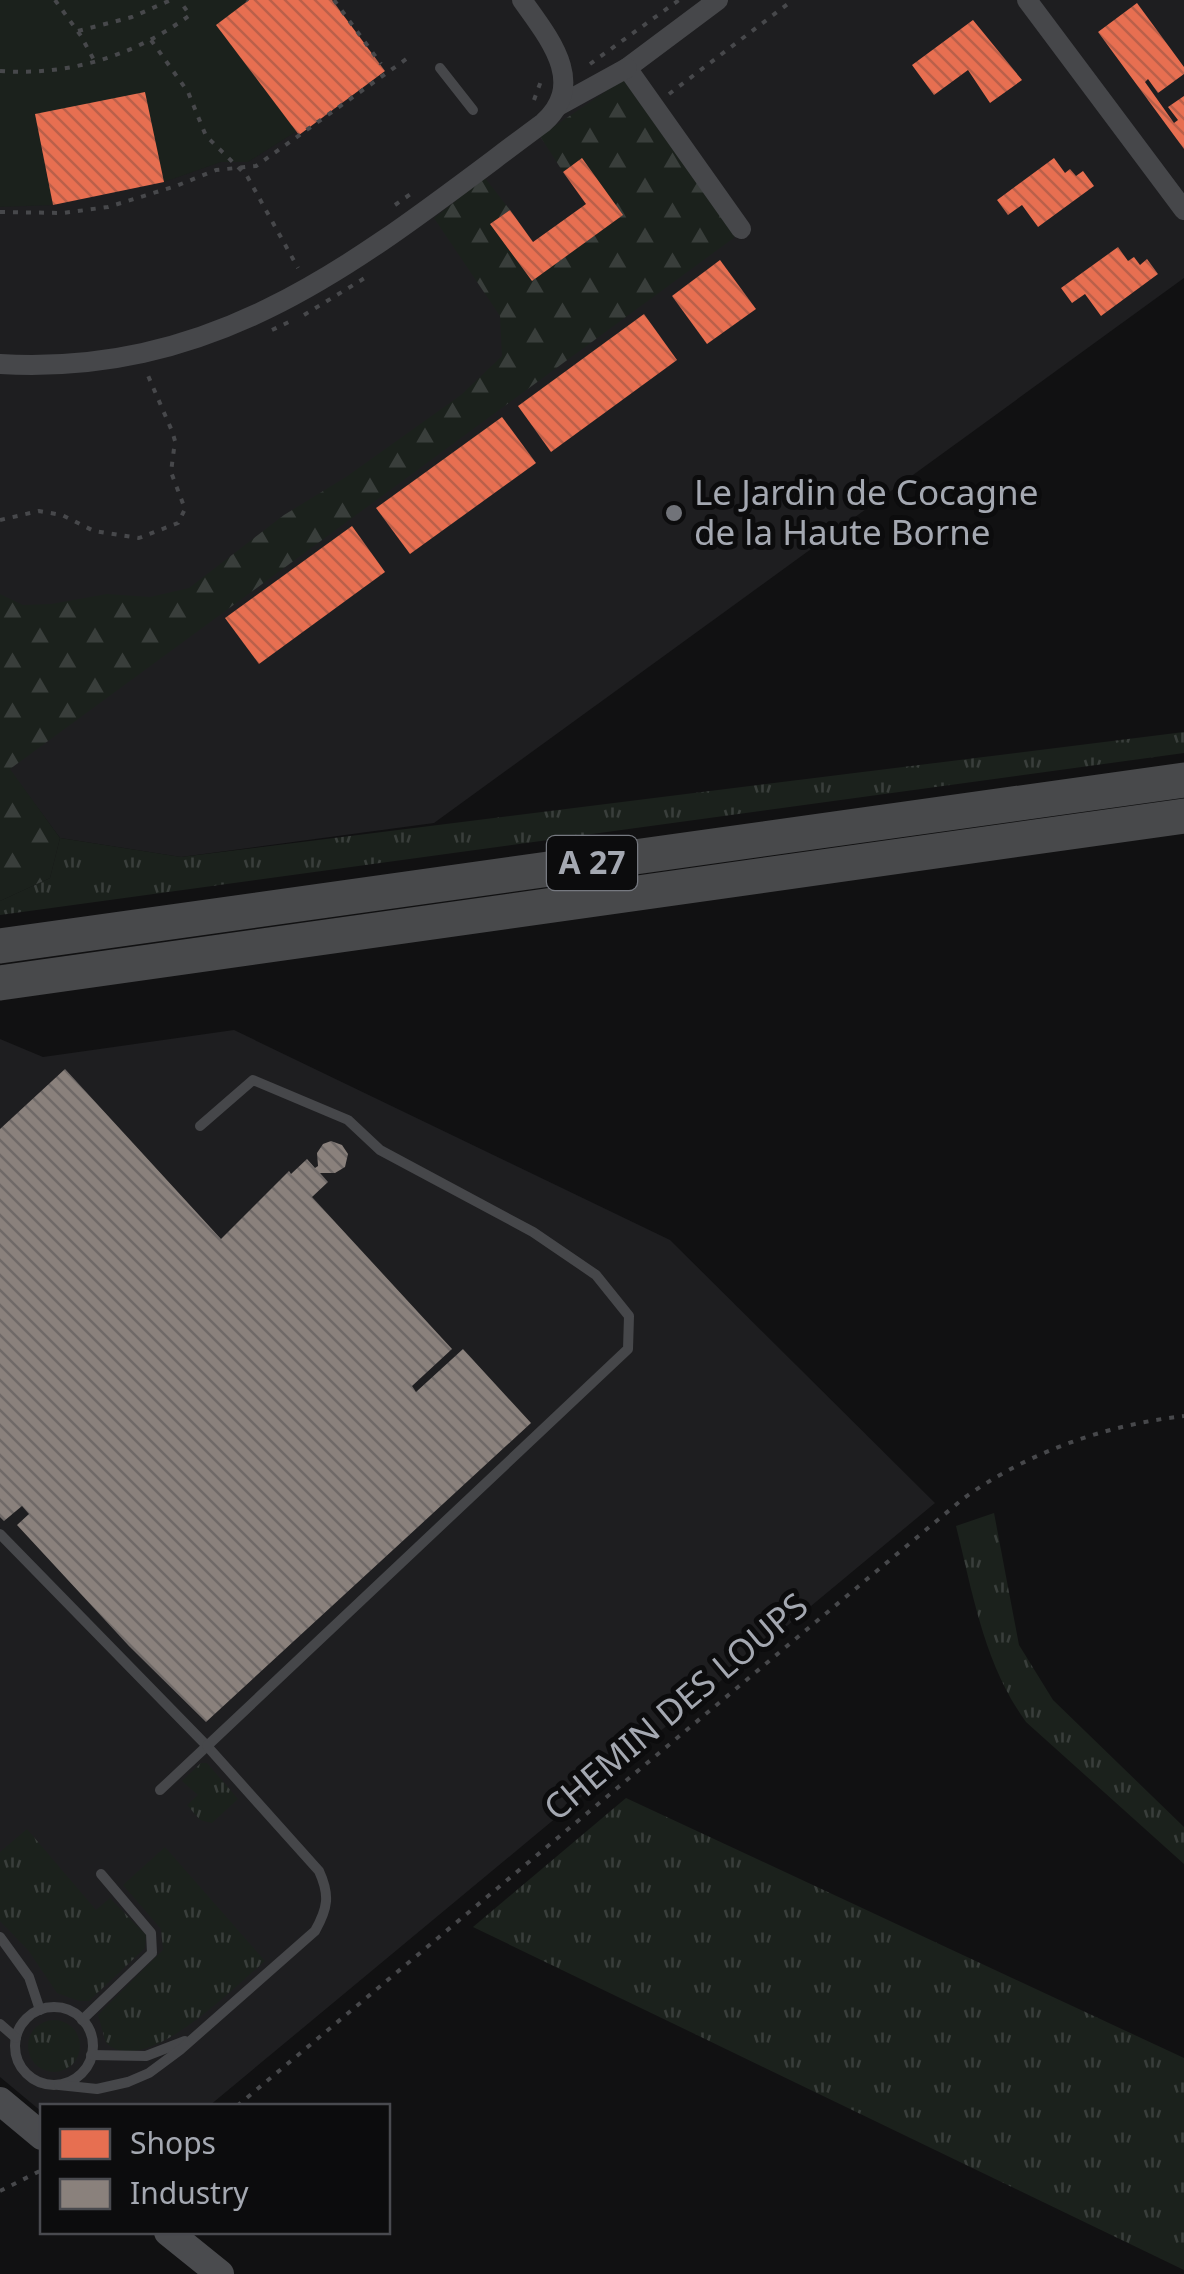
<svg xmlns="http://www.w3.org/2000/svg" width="1184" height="2274" viewBox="0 0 1184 2274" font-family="'Noto Sans',sans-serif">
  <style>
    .built { fill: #1e1e20 }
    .grass { fill: url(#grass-tufts) }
    .forest { fill: url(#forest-firs) }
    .green { fill: #1b211c }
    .shops { fill: url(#shops-back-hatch) }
    .industry { fill: url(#industry-back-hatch) }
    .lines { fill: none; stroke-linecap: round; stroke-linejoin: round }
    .path { stroke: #47484b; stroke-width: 4; stroke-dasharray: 5 8; stroke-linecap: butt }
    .lane { stroke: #46474a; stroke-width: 10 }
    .street { stroke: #46474a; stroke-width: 20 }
    .secondary { stroke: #4a4b4e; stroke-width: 28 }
    .highway { stroke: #48494b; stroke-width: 35 }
    .poi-dot { fill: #717379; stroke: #0c0c0d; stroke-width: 4 }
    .labels { text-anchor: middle; stroke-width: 10; stroke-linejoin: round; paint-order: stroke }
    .shield { fill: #0c0c0d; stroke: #767980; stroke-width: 2.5 }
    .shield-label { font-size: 32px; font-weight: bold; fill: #a4a8b1 }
    .poi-label { font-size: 35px; fill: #a4a8b1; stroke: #0c0c0d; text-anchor: start }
    .street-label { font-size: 35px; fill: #a4a8b1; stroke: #0c0c0d }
  </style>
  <defs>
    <pattern id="grass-tufts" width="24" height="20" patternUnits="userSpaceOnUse" patternTransform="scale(2.5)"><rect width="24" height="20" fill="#1b211c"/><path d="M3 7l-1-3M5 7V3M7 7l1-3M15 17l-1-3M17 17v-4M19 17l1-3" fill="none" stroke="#393e3b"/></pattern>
    <pattern id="forest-firs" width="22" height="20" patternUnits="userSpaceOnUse" patternTransform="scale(2.5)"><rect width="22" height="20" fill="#1b211c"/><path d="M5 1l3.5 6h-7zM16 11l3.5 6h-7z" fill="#393e3b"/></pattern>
    <pattern id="shops-back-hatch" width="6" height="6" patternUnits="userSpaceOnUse" patternTransform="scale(2.5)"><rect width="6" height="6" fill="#e76f51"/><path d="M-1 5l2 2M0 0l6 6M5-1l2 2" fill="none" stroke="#ba604a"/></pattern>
    <pattern id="industry-back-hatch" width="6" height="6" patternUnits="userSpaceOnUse" patternTransform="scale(2.5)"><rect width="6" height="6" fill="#8a817c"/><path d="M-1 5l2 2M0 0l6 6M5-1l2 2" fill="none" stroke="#6f6967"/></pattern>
  </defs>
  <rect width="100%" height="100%" fill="#111112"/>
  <g class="built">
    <path d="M0,0H1184V278L434,823L181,857L60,838L0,757Z"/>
    <path d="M234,1030L670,1240L935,1503L209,2106H42V2112L0,2077V1039L43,1057Z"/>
  </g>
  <g class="grass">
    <path d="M1184,732V753L0,915V901L50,878L60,838L181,857Z"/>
    <path d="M994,1513L1019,1645L1053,1700L1184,1827V1864L1026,1722C984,1664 973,1594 956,1526Z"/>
    <path d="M201,1763H207L238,1799L212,1823L200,1820L187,1805L198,1795L182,1781Z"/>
    <path d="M626,1798L1184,2058V2270L473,1927Z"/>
    <path d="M27,1829L96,1910L110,1898L146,1935L145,1948L89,2001H79L57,1993L28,1950L0,1921V1852Z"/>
    <path d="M165,1847L265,1961C234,1987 146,2079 106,2043L98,2015L163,1950L161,1929L123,1885Z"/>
    <circle cx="54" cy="2046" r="26"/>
  </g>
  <path class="forest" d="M624,79L735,237L10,769L60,838L50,878L0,901V594L23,605L51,604L107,594L150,597L189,588L284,515L346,477L461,395L502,356L500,316L434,218L485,178L510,210L491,224L532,281L622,215L582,158L563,172L540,136Z"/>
  <path class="green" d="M0,0H249L297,131L248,162H221L164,182L35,114L53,205L0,207Z"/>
  <g class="shops">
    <path d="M249,0H332L385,71L299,135L216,25Z"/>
    <path d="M1137,3L1184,67V74L1158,93L1148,79L1145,82L1174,123L1178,120L1168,107L1184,96V149L1098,32Z"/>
    <path d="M973,20L1022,80L990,103L968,70L934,95L912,65Z"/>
    <path d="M145,92L164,182L53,205L35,114Z"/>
    <path d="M582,158L623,215L532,281L490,224L510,210L533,242L586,204L563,172Z"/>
    <path d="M1054,158L1065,173L1070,169L1076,176L1083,171L1094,186L1038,227L1022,205L1008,215L997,200Z"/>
    <path d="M1118,247L1128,261L1134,257L1140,265L1147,259L1158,274L1101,316L1085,294L1072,303L1061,288Z"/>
    <path d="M720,260L756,309L707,344L672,296Z"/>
    <path d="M644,314L677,360L551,452L518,406Z"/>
    <path d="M502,417L536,463L410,554L376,508Z"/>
    <path d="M352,526L385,572L259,664L225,618Z"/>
  </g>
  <path class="industry" d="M65,1069L221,1239L289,1171L291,1174L307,1159L315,1168L318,1166L317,1153L323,1144L331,1141L342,1145L348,1154L345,1167L335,1173H320L328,1182L312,1197L452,1349L412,1386L416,1392L463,1349L531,1423L206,1722L129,1646L17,1525L29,1514L22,1506L4,1521L0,1517V1129Z"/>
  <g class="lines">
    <g class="path">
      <path d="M55,0L81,36L95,62"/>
      <path d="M247,0L248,1"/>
      <path d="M334,0L381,64"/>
      <path d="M78,31L132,17L171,0"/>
      <path d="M151,40L188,92L206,136L247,176L298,268"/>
      <path d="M590,64L679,0"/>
      <path d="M0,71C69,76 134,56 190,15L179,0"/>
      <path d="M669,94L793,0"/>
      <path d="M534,100L541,81"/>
      <path d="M395,205L412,193"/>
      <path d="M0,212L63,213L108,207L176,186L216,170L256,166L412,55"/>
      <path d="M304,315L368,276"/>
      <path d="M272,330L291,321"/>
      <path d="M0,520L39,511L62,515L94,531L139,538L178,523L185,509L171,472L175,441L172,431L146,371"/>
      <path d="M237,2106L964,1498C1028,1452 1106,1425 1184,1416"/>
      <path d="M0,2191L42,2170"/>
    </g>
    <g class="lane">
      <path d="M440,68L473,110"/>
      <path d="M0,1534L207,1746L160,1790"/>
      <path d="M0,1937L29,1977L40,2010"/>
      <circle cx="54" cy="2046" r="39"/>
      <path d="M82,2020L152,1953L151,1933L101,1874"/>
      <path d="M0,2024L16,2038"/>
      <path d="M91,2055L146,2056L185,2041"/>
      <path d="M59,2085L97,2089L128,2082L149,2073L180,2050L315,1931C328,1908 330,1895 319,1871L207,1746L628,1349L629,1316L596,1275L533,1232L380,1150L348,1120L253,1080L200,1126"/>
    </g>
    <g class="street">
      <path d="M718,0L627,68L741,229"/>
      <path d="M1027,0L1184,210"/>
      <path d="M558,106L627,68"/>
      <path d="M0,364C228,377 371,250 543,123C588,83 548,37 522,0"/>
    </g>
    <g class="secondary">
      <path d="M0,2101L42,2136"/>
      <path d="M168,2232L220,2274"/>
    </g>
    <g class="highway">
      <path d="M0,946L1184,780"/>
      <path d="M0,983L1184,816"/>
    </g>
  </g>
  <circle class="poi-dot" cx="674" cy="513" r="10"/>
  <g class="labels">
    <rect class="shield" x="547" y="836" width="90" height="54" rx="8"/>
    <g class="shield-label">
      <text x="592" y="874">A 27</text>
    </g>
    <g class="poi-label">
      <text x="694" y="505">Le Jardin de Cocagne<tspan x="694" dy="40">de la Haute Borne</tspan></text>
    </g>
    <g class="street-label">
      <text transform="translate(676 1707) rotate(-40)" y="12">CHEMIN DES LOUPS</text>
    </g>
  </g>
  <rect x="40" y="2104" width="350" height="130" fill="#0c0c0d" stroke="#494a4f" stroke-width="2.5"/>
  <rect x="60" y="2129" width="50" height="30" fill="#e76f51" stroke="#494a4f" stroke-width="2.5"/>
  <text x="130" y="2154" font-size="30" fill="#a4a8b1">Shops</text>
  <rect x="60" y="2179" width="50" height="30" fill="#8a817c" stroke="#494a4f" stroke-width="2.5"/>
  <text x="130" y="2204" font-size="30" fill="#a4a8b1">Industry</text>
</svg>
